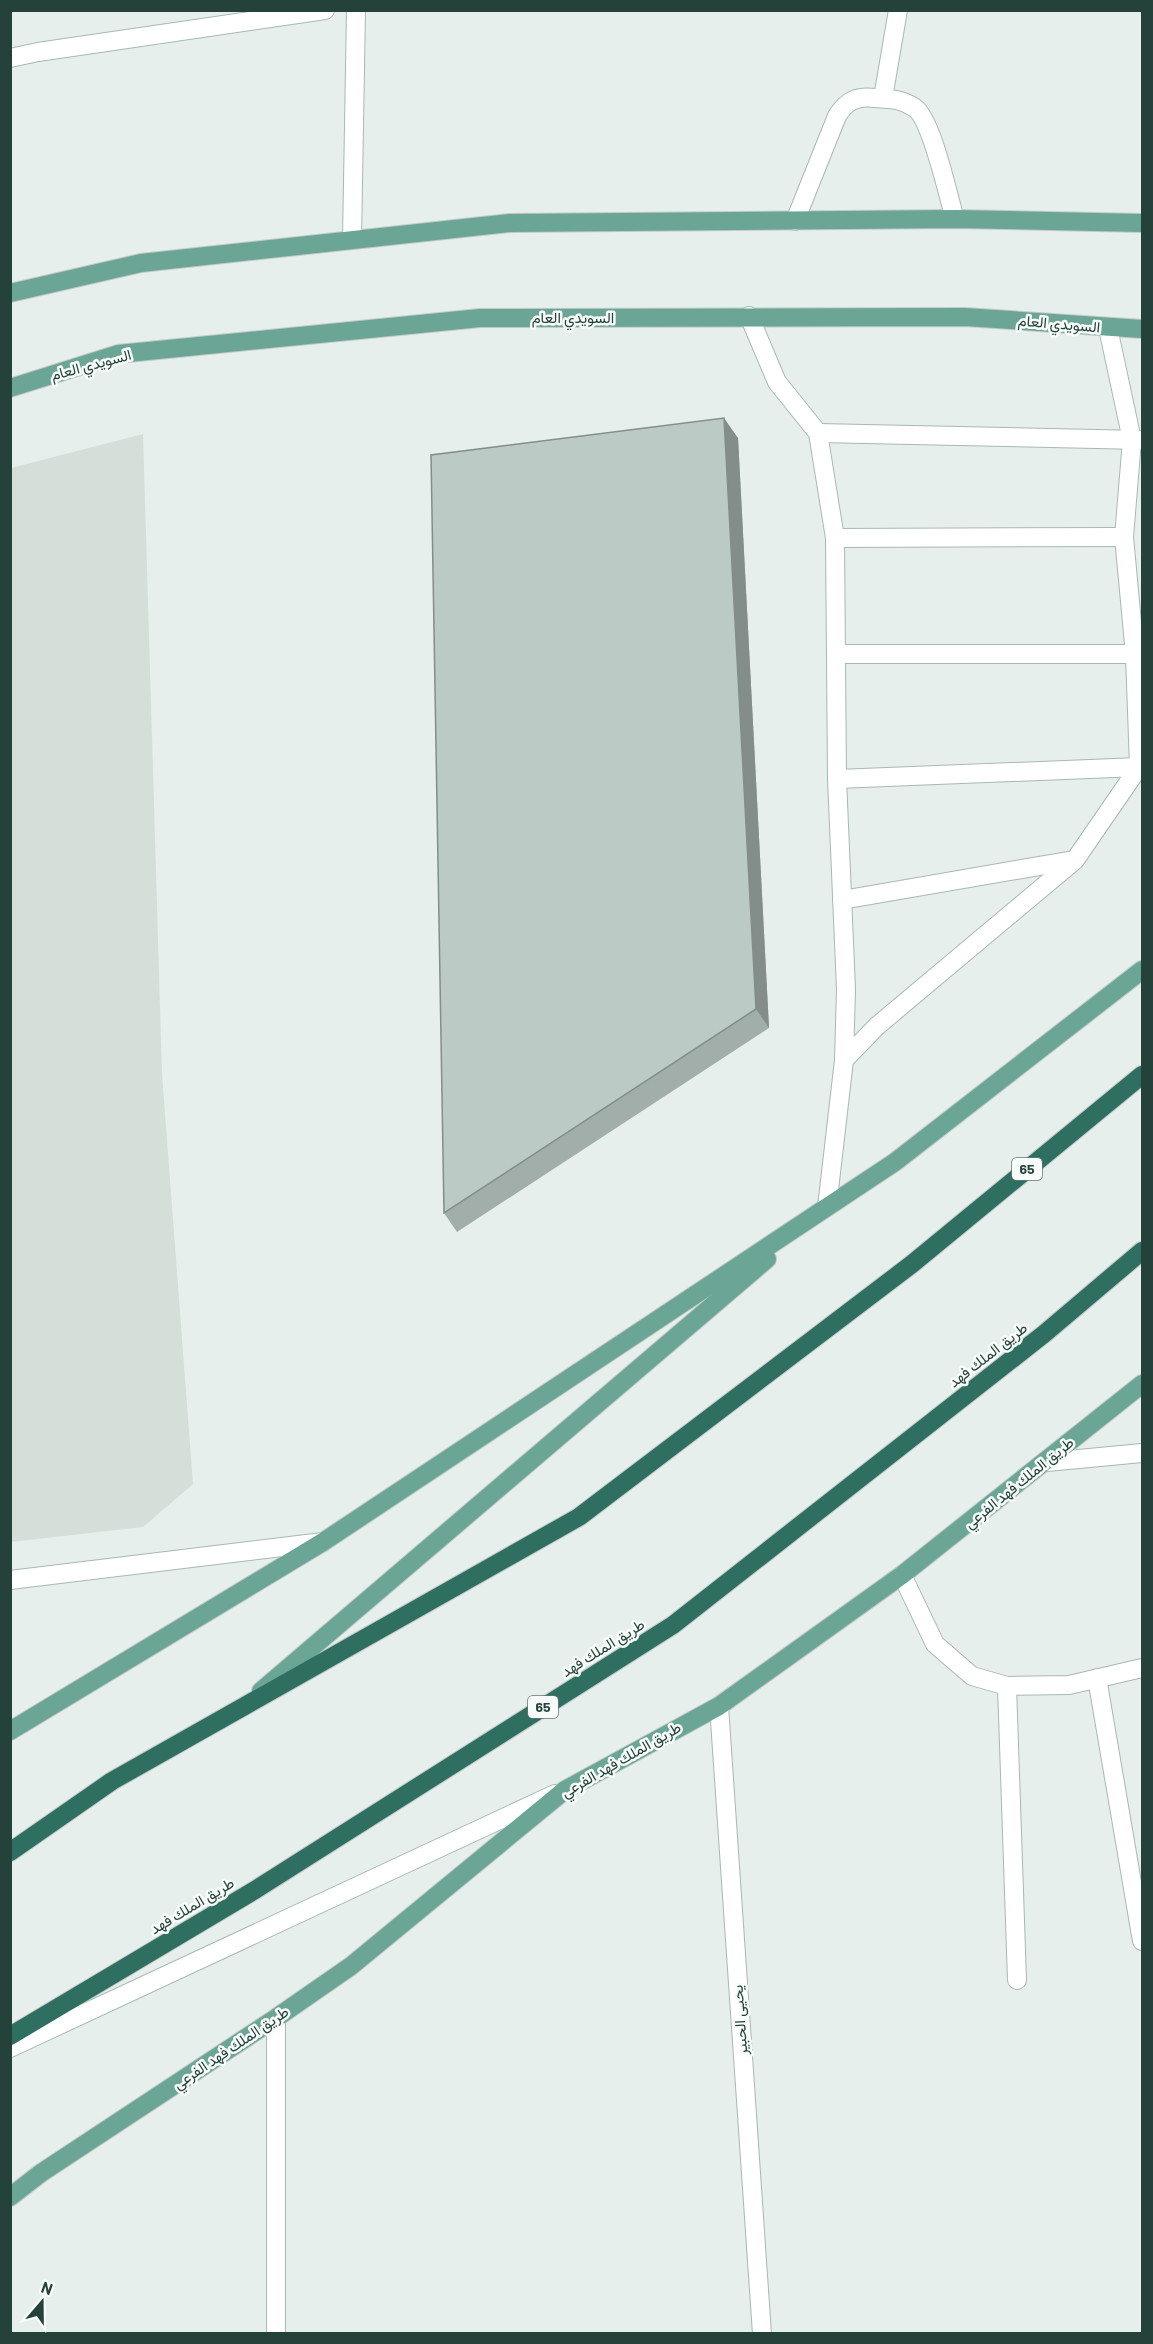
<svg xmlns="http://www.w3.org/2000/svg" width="1153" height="2344" viewBox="0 0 1153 2344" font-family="Barlow,Vazirmatn,sans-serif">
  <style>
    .built { fill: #d4dfda }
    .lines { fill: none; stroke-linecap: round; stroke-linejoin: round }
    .lane-casing { stroke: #a8b8b2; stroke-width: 20 }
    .street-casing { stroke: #a8b8b2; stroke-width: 20 }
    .secondary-casing { stroke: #a4bbb3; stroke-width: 20 }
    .primary-casing { stroke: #c2cac8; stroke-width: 20 }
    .highway-casing { stroke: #c2cac8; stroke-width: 20 }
    .lane { stroke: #fff; stroke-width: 18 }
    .street { stroke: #fff; stroke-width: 18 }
    .secondary { stroke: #fff; stroke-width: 18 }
    .primary { stroke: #6aa596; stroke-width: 18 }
    .highway { stroke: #2f6f62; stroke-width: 18 }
    .wall { fill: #a1aea9 }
    .shaded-wall { fill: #838d89 }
    .building { fill: #bbcac4; stroke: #838d89; stroke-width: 1.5 }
    .labels { text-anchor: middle; stroke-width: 5; stroke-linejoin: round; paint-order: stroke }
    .shield { fill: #f7fbf9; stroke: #637a73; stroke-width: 1.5 }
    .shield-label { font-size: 14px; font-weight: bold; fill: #24423a }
    .street-label { font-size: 15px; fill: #24423a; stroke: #f7fbf9 }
  </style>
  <rect width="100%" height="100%" fill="#e6efeb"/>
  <path class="built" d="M143,434L162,1074L193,1484L143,1527L11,1542V468Z"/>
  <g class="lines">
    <defs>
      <g id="lane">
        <path d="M883,98L898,10"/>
        <path d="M795,221L837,116C847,100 857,96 875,98C890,99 902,99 915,108C932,120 948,196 955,219"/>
        <path d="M749,316L777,382L818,433L835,538L837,779L846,989L844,1060L827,1207"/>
        <path d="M818,433L1142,440"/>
        <path d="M835,538L1124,537"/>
        <path d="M836,654H1142"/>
        <path d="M837,779L1139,767"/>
        <path d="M842,900L1074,860"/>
        <path d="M844,1060L877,1026L1075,860L1139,767L1135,655L1124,537L1132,440L1108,328"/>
        <path d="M902,1575L935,1644L972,1676L1007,1686L1069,1685L1142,1668"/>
        <path d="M10,1580L323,1542"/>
        <path d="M1097,1678L1142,1941"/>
        <path d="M1007,1686L1017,1980"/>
      </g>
      <g id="street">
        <path d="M10,58L38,52L325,10"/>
        <path d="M352,240L356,10"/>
        <path d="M1047,1462L1142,1453"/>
        <path d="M719,1706L762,2334"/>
        <path d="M276,2018V2334"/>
      </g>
      <path id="secondary" d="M10,2048L555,1794"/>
      <g id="primary">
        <path d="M10,293L141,263L510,223L955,219L1142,223"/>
        <path d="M10,388L118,354L480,318L965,317L1142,329"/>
        <path d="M261,1691L767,1259"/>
        <path d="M10,1731L323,1542L895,1162L1142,970"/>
        <path d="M10,2197L41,2173L276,2018L351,1966L565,1790L719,1706L902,1575L1142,1384"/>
      </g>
      <g id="highway">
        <path d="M10,1852L112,1781L579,1517L912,1264L1142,1075"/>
        <path d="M10,2036L255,1890L673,1625L1044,1334L1142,1251"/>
      </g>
    </defs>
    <use href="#lane" class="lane-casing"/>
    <use href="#street" class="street-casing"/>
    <use href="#secondary" class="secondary-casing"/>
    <use href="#primary" class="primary-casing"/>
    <use href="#highway" class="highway-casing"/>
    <use href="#lane" class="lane"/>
    <use href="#street" class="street"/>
    <use href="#secondary" class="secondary"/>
    <use href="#primary" class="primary"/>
    <use href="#highway" class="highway"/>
  </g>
  <path class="wall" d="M738,438L769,1028L457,1232L444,1213Z"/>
  <path class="shaded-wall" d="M724,418L738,438L769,1028L756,1009Z"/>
  <path class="building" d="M724,418L756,1009L444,1213L431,455Z"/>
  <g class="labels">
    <g class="shield">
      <rect x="1012" y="1158" width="30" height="22" rx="4.5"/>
      <rect x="528" y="1696" width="30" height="22" rx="4.5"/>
    </g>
    <g class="shield-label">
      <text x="1027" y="1174">65</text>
      <text x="543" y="1712">65</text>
    </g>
    <g class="street-label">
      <text x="573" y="323">السويدي العام</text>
      <text transform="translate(1059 324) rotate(5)" y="5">السويدي العام</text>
      <text transform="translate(91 365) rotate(-15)" y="5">السويدي العام</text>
      <text transform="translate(988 1355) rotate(-38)" y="5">طريق الملك فهد</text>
      <text transform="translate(1019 1483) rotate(-39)" y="5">طريق الملك فهد الفرعي</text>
      <text transform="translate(603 1648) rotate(-32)" y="5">طريق الملك فهد</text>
      <text transform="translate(621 1760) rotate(-30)" y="5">طريق الملك فهد الفرعي</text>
      <text transform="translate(192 1906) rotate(-31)" y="5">طريق الملك فهد</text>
      <text transform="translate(740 2020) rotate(-94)" y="5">يحيى الحبير</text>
      <text transform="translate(231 2048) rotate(-34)" y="5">طريق الملك فهد الفرعي</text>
    </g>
  </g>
  <rect width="1153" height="2344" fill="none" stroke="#24423a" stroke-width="24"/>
  <g transform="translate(42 2302) rotate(20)" stroke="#f7fbf9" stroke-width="4.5" paint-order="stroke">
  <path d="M0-4.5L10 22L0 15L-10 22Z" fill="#24423a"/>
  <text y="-9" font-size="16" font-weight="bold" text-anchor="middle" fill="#24423a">N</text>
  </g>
</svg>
